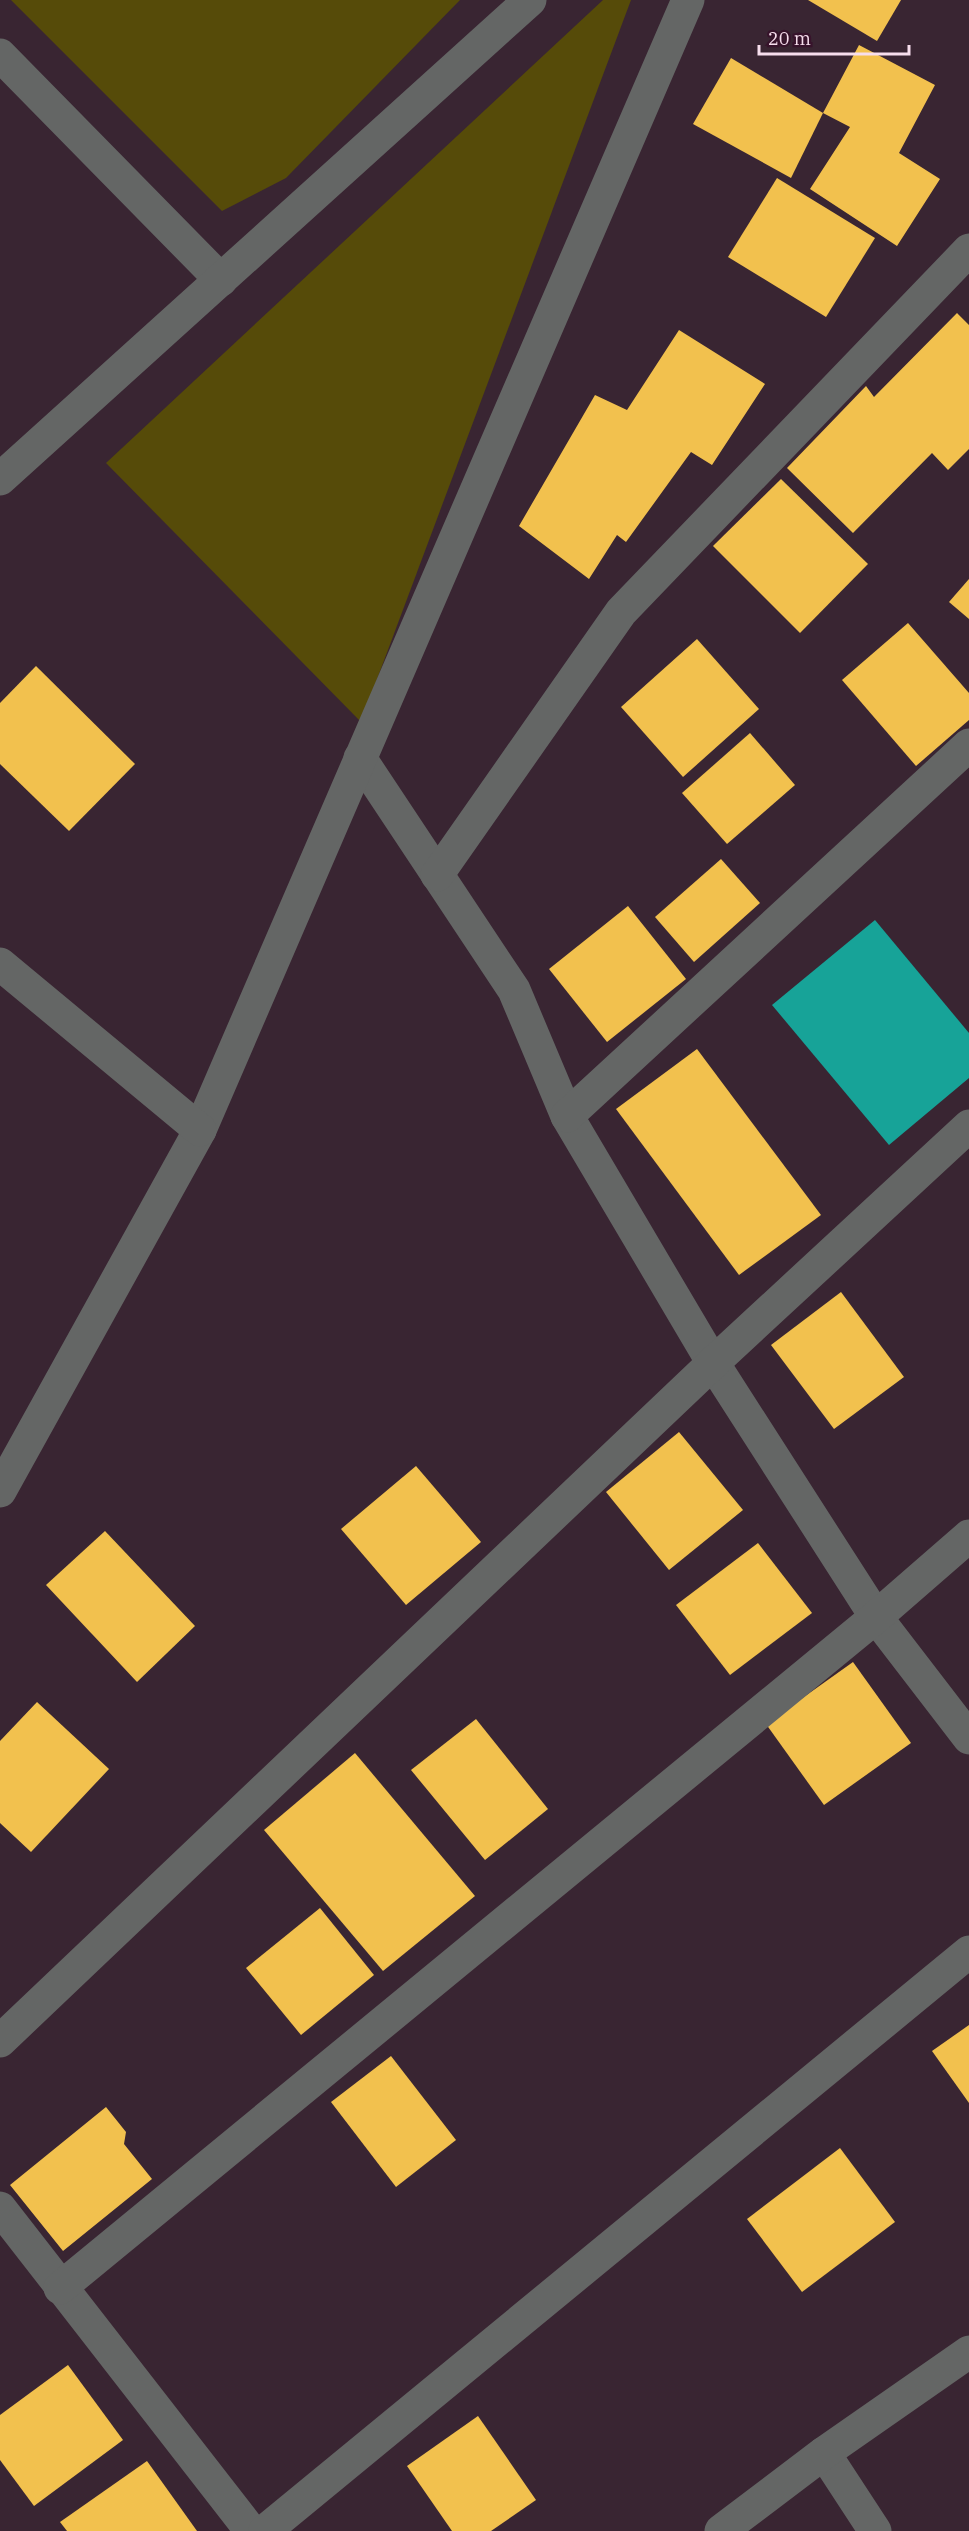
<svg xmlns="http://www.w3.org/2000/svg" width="969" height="2531" viewBox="0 0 969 2531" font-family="'IBM Plex Serif',serif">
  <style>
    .green { fill: #564b09 }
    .homes { fill: #f2c14e }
    .public { fill: #17a398 }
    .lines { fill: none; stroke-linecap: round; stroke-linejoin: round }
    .minor { stroke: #646665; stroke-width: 33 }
    .tertiary { stroke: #646665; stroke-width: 33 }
  </style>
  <rect width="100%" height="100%" fill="#392532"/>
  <g class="green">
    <path d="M11,0H460L286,178L222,211Z"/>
    <path d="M603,0H631L361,722L106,463Z"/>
  </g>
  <g class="homes">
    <path d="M808,0H901L877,41Z"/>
    <path d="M859,45L935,85L899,153L940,179L897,246L810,189L850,127L823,113Z"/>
    <path d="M731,58L823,113L791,178L693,124Z"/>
    <path d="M777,178L875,238L826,317L728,257Z"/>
    <path d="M957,313L969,325V449L948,470L932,453L853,533L787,468L866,386L874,397Z"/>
    <path d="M679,330L765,384L712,465L691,452L626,542L617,535L589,579L519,526L595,395L627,410Z"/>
    <path d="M781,479L868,564L800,633L713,546Z"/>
    <path d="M969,579V619L949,602Z"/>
    <path d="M908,623L969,693V720L916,766L842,680Z"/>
    <path d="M697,639L759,709L683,777L621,707Z"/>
    <path d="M36,666L135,764L69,831L0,764V703Z"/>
    <path d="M750,733L795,785L727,844L682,793Z"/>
    <path d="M721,859L760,903L694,962L655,917Z"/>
    <path d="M628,906L686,979L607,1042L549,969Z"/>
    <path d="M697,1049L821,1215L739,1275L616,1109Z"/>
    <path d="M841,1292L904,1377L834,1429L771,1345Z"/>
    <path d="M679,1432L743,1510L669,1570L606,1492Z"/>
    <path d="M416,1466L481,1542L406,1605L341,1529Z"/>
    <path d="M105,1531L195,1626L137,1682L46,1585Z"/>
    <path d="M758,1543L812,1613L730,1675L676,1605Z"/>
    <path d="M853,1662L911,1743L824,1805L766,1724Z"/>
    <path d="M37,1702L109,1769L31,1852L0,1823V1741Z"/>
    <path d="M476,1719L548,1809L485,1860L411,1770Z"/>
    <path d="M355,1753L475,1896L383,1971L264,1830Z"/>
    <path d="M320,1908L374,1975L301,2035L246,1968Z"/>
    <path d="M969,2025V2103L932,2051Z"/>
    <path d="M391,2056L456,2140L396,2187L331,2102Z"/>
    <path d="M106,2107L126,2132L124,2144L152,2179L63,2251L10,2185Z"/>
    <path d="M840,2148L895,2222L802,2292L747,2219Z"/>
    <path d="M68,2365L123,2440L34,2506L0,2460V2415Z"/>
    <path d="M478,2416L536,2500L491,2531H452L407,2466Z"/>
    <path d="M147,2461L197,2531H67L60,2522Z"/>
  </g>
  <path class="public" d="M875,920L969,1033V1078L889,1145L772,1005Z"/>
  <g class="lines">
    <g class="minor">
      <path d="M0,55L221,280"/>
      <path d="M0,479L530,0"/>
      <path d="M360,758L514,990L567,1116L713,1363L876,1617L969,1738"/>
      <path d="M437,875L621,612L969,250"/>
      <path d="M567,1116L969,745"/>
      <path d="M0,1491L200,1130L688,0"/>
      <path d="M0,2041L713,1363L969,1126"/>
      <path d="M0,2208L251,2531"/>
      <path d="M60,2288L876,1617L969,1536"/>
      <path d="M824,2453L875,2531"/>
      <path d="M265,2531L969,1952"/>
      <path d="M721,2531L824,2453L969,2352"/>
    </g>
    <path class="tertiary" d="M0,964L200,1130"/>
  </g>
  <path d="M759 45v9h150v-9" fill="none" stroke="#f7deed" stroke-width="3"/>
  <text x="768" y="45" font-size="18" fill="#f7deed" stroke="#37132b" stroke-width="4.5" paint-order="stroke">20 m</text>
</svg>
